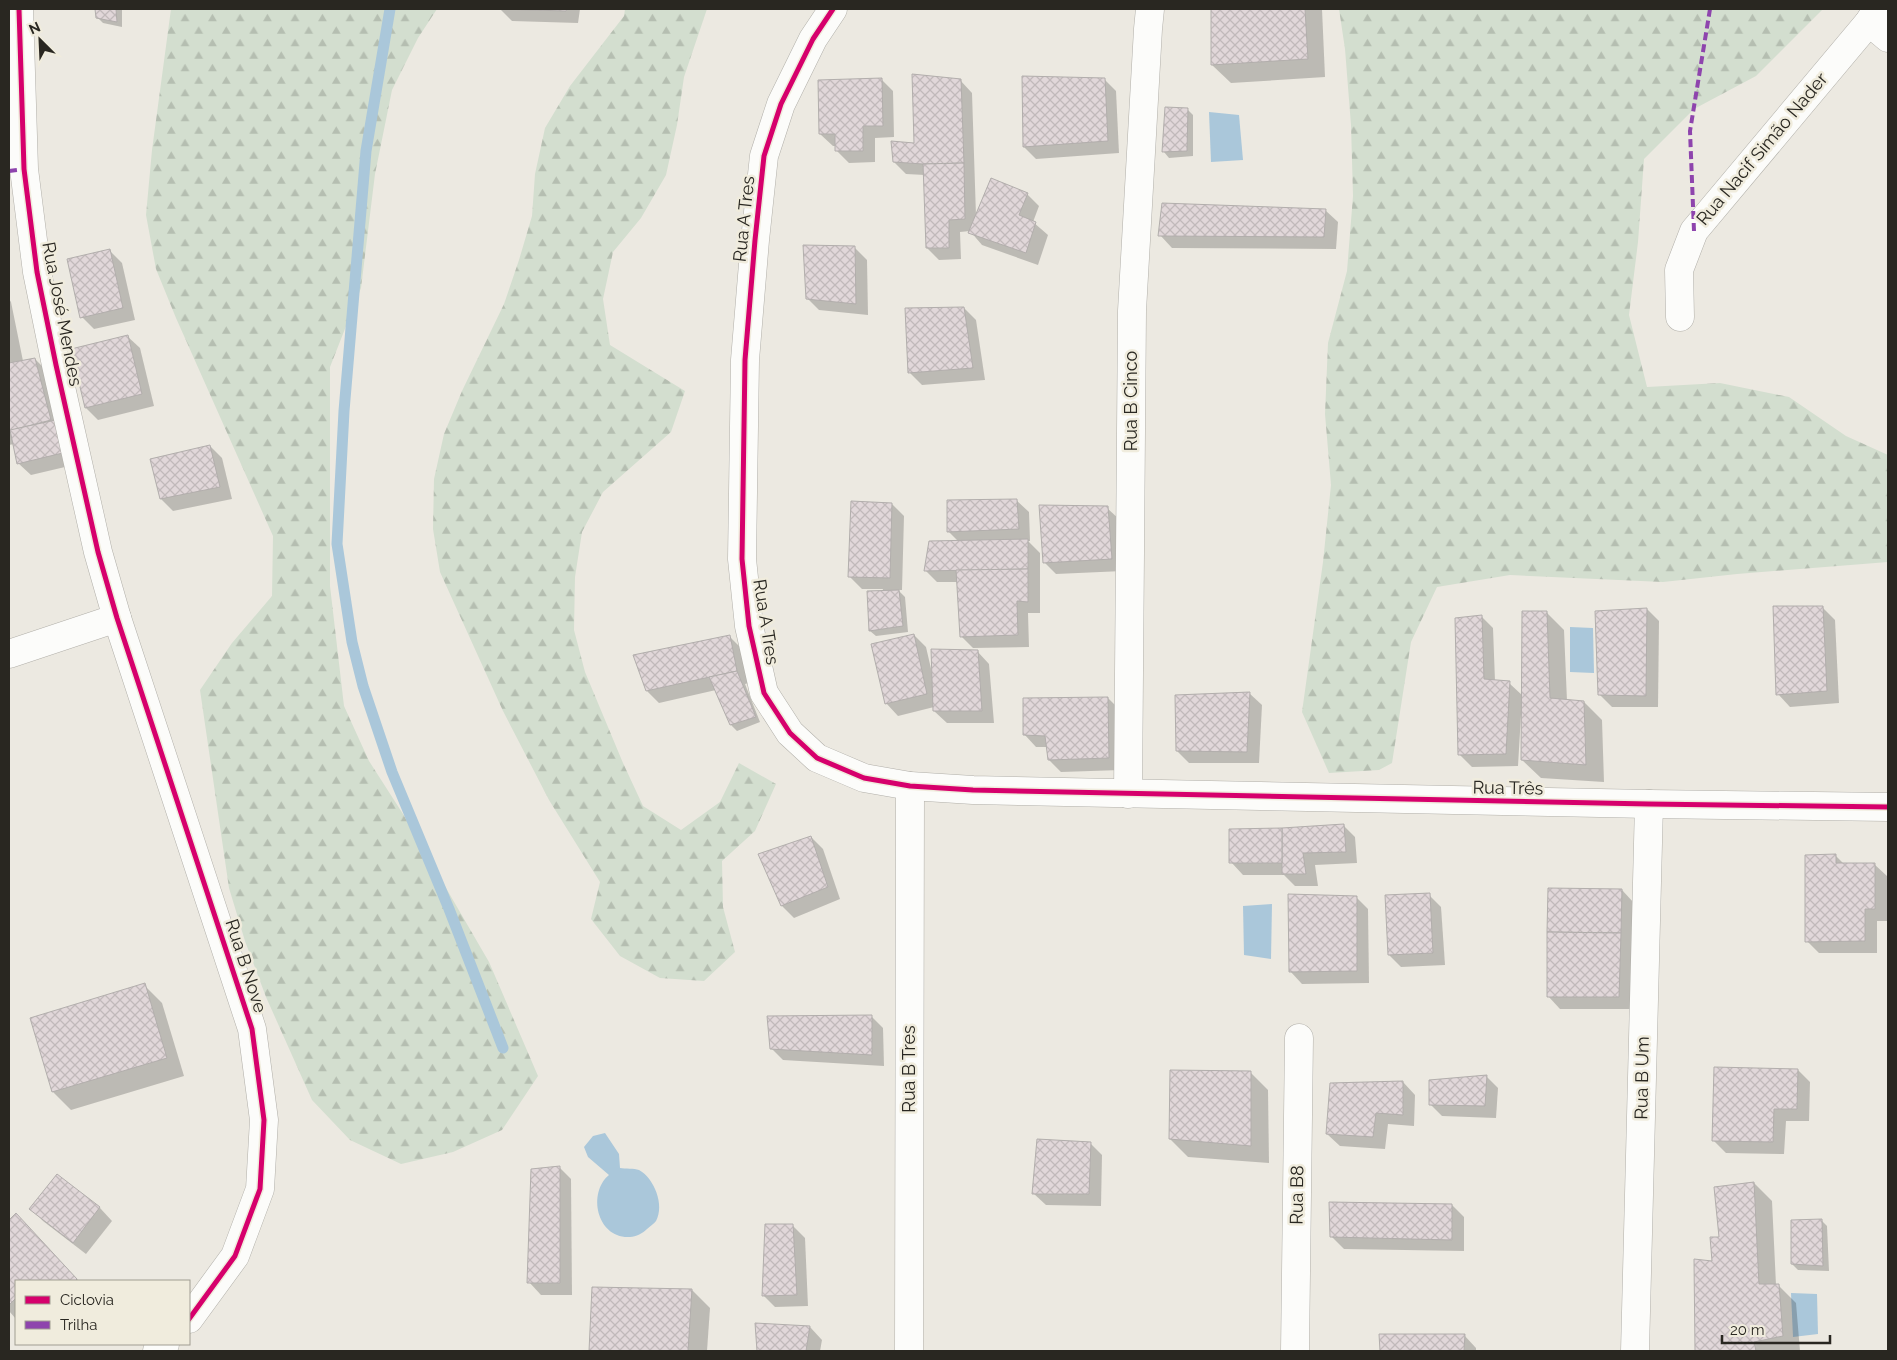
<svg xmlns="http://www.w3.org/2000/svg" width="1897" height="1360" viewBox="0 0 1897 1360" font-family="Raleway,sans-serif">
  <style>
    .forest { fill: url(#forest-firs) }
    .water { fill: #aac7da }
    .shadow { fill: #0003 }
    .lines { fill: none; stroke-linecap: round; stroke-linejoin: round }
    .stream { stroke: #aac7da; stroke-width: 11 }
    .building { fill: url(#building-cross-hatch); stroke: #b2aeac }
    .street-casing { stroke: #b1afa9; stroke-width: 29 }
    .street { stroke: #fcfcfa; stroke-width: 28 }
    .quiet { stroke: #8e44ad; stroke-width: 4; stroke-dasharray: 8 4; stroke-linecap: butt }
    .cycleway-casing { stroke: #f0ecdd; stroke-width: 8 }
    .cycleway { stroke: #d6006c; stroke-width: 5 }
    .labels { text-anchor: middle; stroke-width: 5; stroke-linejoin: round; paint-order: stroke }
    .street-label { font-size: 18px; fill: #292721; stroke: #f0ecdd }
  </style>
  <defs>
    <pattern id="forest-firs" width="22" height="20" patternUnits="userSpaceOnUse" patternTransform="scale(1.25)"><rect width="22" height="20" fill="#d3decf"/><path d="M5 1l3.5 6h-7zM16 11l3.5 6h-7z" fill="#b5beb1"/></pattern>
    <pattern id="building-cross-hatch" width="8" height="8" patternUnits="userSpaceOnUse" patternTransform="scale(1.25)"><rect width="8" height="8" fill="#e1d7d9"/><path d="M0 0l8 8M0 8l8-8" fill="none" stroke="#c1b9ba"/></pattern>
  </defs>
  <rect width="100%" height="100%" fill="#ece9e1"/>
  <g class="forest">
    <path d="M171,9H437L418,38L392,90L375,174L361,288L330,367V586L344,706L369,761L403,814L489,962L538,1076L502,1130L453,1152L401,1164L350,1140L312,1100L266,997L245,941L229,888L200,690L232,643L272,596L273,536L176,318L156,269L146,215L152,150Z"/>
    <path d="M625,9H707L684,77L677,125L666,175L641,218L613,252L603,299L610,345L685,391L671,432L603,492L582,532L575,577L574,630L585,672L623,763L643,806L681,830L720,802L739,763L776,784L755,831L722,861L723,907L735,952L704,981L660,978L620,956L591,919L600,882L549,800L503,711L440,572L433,529L434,479L444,434L462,391L504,304L519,260L532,216L535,174L545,128L570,86L624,16Z"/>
    <path d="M1339,9H1823L1756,76L1694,109L1644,159L1638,242L1629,315L1647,387L1720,383L1789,397L1846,436L1888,455V562L1737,574L1663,582L1510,575L1437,587L1411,642L1392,763L1379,770L1329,773L1302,712L1323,562L1331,485L1325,414L1328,343L1347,271L1353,196L1351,125L1345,49Z"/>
  </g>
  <g class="water">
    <path d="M1209,112L1239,115L1243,160L1211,162Z"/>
    <path d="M1570,627L1593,628L1594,673L1570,672Z"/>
    <path d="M1272,904L1271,959L1244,955L1243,906Z"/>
    <path d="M605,1133L619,1154L620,1168C625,1169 634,1168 639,1170C654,1178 665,1205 656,1221C654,1224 650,1226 647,1229C643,1233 636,1237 630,1237C597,1239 587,1193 609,1175L588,1157L584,1147L593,1136Z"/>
    <path d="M1791,1293L1817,1294L1818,1334L1793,1337Z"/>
  </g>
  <g class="shadow">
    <path d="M97,9H122V27L103,23L97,17Z"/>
    <path d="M500,9H580L578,23L512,21Z"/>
    <path d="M1213,9H1322L1325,77L1231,83L1212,65Z"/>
    <path d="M881,79L893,91L894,137L875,138V162L849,163L837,151L836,146H833L820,134Z"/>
    <path d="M1104,79L1116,91L1119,153L1036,159L1024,147Z"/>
    <path d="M960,80L972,93L976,216L1027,194L1039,206L1033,222L1048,235L1038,265L982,245L970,231L960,232L961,259L939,260L927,248L925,175L906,174L894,162L916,145Z"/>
    <path d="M1187,109L1193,115V156L1169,158L1164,152Z"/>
    <path d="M1325,210L1338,222L1336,249L1172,248L1160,235Z"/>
    <path d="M854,247L867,260L868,315L819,310L807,298Z"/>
    <path d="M110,251L122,263L135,320L94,329L82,317Z"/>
    <path d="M9,299L11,302L23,361L35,359L47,371L82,463L31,475L18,463L14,444L9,445Z"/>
    <path d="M964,308L976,320L985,380L922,385L910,373Z"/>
    <path d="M127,336L140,348L154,406L98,420L86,408Z"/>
    <path d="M210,446L222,458L232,499L173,511L161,499L151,459Z"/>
    <path d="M1016,500L1029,512L1030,541H1028L1040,553V613H1028L1029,647L973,648L961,636L958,582H937L925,570L958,541L948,531Z"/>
    <path d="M892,504L904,516L902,590H898L905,597L908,632L876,636L870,631L883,589H862L850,577Z"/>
    <path d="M1107,508L1120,520L1123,571L1056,574L1044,562Z"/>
    <path d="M1823,608L1835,620L1839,703L1790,707L1778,694Z"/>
    <path d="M1647,609L1659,621L1658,707H1612L1599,694Z"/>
    <path d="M1546,612L1564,630L1567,701L1584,702L1602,720L1604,782L1541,778L1522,760L1523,715H1521L1518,766L1472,767L1460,755L1481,616L1493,628L1495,681L1509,683L1523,696Z"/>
    <path d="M914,635L926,647L932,673L977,651L989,664L994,723H947L934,711V707L898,716L886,703Z"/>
    <path d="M730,637L742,649L749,683L745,684L760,722L737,731L731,725L716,690L659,703L647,691Z"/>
    <path d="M1249,693L1262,705L1259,763H1189L1177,751Z"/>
    <path d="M1108,698L1120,710L1121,770L1061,772L1049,760L1048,747H1036L1024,734Z"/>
    <path d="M1343,825L1355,837L1357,863L1315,865L1318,886H1295L1284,875H1243L1231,862L1282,829Z"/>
    <path d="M811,837L823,849L840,899L794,918L782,906L759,854Z"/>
    <path d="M1835,855L1844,864H1874L1887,876V921H1877V953H1819L1807,941Z"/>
    <path d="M1622,890L1634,903L1631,1009H1560L1548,996Z"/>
    <path d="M1429,895L1441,907L1445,965L1401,967L1389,955Z"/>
    <path d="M1356,897L1368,909L1369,983L1302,984L1290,971Z"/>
    <path d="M144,985L162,1003L184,1076L71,1110L53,1092Z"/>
    <path d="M871,1016L883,1028L884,1066L783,1060L771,1048Z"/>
    <path d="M1798,1070L1810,1082L1809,1121H1786L1784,1154L1726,1153L1714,1141Z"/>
    <path d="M1250,1072L1268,1090L1269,1163L1188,1157L1170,1139Z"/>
    <path d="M1486,1076L1498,1088L1496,1118L1442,1116L1430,1104Z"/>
    <path d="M1403,1082L1415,1095L1414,1126L1388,1124L1385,1149L1340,1146L1327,1134Z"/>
    <path d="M1090,1143L1102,1155L1101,1206L1046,1205L1033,1193Z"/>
    <path d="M559,1167L571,1179L572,1295H541L529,1282Z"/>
    <path d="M57,1175L100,1208L112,1221L86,1254L43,1221L31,1208Z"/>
    <path d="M1754,1183L1772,1201L1776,1285H1778L1796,1303L1800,1351H1696L1695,1260L1714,1262L1721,1238Z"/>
    <path d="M1452,1205L1464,1217V1251L1344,1249L1332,1237Z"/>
    <path d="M16,1215L79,1281H16V1319L9,1311V1222Z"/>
    <path d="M1821,1220L1827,1226L1829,1271L1798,1270L1792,1264Z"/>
    <path d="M793,1226L805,1238L808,1306L775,1307L763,1295Z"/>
    <path d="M593,1288L692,1290L710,1308L707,1351H591Z"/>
    <path d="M757,1324L810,1327L822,1340L820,1351H758Z"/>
    <path d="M1380,1335H1464L1476,1348V1351H1381Z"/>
  </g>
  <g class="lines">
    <path class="stream" d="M390,9L366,151L344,411L337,544L352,642L363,686L392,772L449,909L503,1048"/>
  </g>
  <g class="building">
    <path d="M95,9H116L117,22L96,18Z"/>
    <path d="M499,9H567L566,11Z"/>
    <path d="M1211,9H1305L1308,59L1211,65Z"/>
    <path d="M912,74L961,79L964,163L923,164L893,162L891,141L914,143Z"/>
    <path d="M1022,76L1105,78L1108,141L1023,147Z"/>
    <path d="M882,78L883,126H863V151H835V134H819L818,80Z"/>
    <path d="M1165,107L1188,108L1187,151L1162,152Z"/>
    <path d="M964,163L965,219L949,220V248H926L923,164Z"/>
    <path d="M991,178L1028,193L1019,215L1036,222L1026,253L968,233Z"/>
    <path d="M1162,203L1326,209L1324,237L1158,236Z"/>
    <path d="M803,245L855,246L856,304L806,299Z"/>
    <path d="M110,249L123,308L80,318L67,259Z"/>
    <path d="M964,307L973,368L908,373L905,308Z"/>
    <path d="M128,335L142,394L85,408L71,349Z"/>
    <path d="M35,358L51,420L9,431V363Z"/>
    <path d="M60,419L71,451L17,464L10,430Z"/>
    <path d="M210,445L220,487L160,499L150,459Z"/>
    <path d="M1017,499L1019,529L947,532V500Z"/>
    <path d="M851,501L892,503L890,578L848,577Z"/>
    <path d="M1039,505L1108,506L1112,559L1043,563Z"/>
    <path d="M1028,539V569L924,571L929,541Z"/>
    <path d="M1028,569V602L1017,601L1018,635L960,637L956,570Z"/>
    <path d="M899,590L903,626L869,631L867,591Z"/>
    <path d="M1773,606H1823L1827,691L1776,695Z"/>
    <path d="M1647,608L1646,696L1598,695L1595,611Z"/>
    <path d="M1522,611H1547L1550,698L1584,701L1586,765L1521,760Z"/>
    <path d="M1482,615L1484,679L1510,681L1506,754L1458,755L1455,618Z"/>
    <path d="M914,634L927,694L885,704L871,644Z"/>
    <path d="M730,635L737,671L646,691L633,655Z"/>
    <path d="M931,649L978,650L982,711H933Z"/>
    <path d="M737,671L756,717L730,725L709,677Z"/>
    <path d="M1250,692L1247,752L1176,751L1175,695Z"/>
    <path d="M1108,697L1109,758L1048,760L1045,736L1023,735V698Z"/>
    <path d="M1344,824L1346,852L1303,853L1306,874H1282V828Z"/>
    <path d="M1282,828V863H1229V829Z"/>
    <path d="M811,836L828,887L781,906L758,854Z"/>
    <path d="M1836,854V863H1875V909H1865V941L1805,942V855Z"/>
    <path d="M1548,888L1622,889L1621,933L1547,932Z"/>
    <path d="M1430,893L1433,953L1388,955L1385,895Z"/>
    <path d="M1288,894L1357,896V971L1289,972Z"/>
    <path d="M1547,932L1621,933L1619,997H1547Z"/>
    <path d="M145,983L167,1058L52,1092L30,1018Z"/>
    <path d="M872,1015V1055L770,1049L767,1016Z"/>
    <path d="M1714,1067L1798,1069L1797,1109H1774L1773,1142L1712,1141Z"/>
    <path d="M1170,1070L1251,1071V1146L1169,1139Z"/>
    <path d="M1487,1075L1485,1106L1429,1105V1080Z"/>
    <path d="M1403,1081V1115L1376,1113L1373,1137L1326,1134L1330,1083Z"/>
    <path d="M1037,1139L1091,1142L1089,1194H1032Z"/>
    <path d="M560,1166V1283H527L531,1169Z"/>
    <path d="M57,1174L100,1207L73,1243L29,1209Z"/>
    <path d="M1754,1182L1759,1284H1779L1783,1336L1754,1342L1756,1351H1695L1694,1259L1712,1261L1710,1237H1719L1714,1187Z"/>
    <path d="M1329,1202L1452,1204V1240L1330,1237Z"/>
    <path d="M16,1213L77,1279L75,1281H16V1298L9,1305V1220Z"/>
    <path d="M1822,1219L1823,1266L1791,1264V1220Z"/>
    <path d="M765,1224H793L797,1295L762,1296Z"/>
    <path d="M592,1287L692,1289L688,1351H589Z"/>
    <path d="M755,1323L810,1326L806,1351H757Z"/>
    <path d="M1379,1334H1465L1464,1351H1380Z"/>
  </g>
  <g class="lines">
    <defs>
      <g id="street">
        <path d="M19,9L24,169L37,272L56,365L98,552L117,618L252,1029L264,1120L260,1189L235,1256L189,1319"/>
        <path d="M833,9L813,39L781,104L764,156L755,240L745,360L742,559L749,626L764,693L790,733L817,758L864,778L910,786L973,790L1649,804L1888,807"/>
        <path d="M1869,22L1888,38"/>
        <path d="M1680,317L1679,270L1694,231L1869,22L1877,9"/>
        <path d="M9,654L117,618"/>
        <path d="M1128,794L1132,311L1148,29L1150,9"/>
        <path d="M157,1351L165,1344"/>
        <path d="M909,1351L910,786"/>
        <path d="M1295,1351L1299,1038"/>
        <path d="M1635,1351L1649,804"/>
      </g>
    </defs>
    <use href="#street" class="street-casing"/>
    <use href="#street" class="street"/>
    <g class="quiet">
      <path d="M9,171L24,169"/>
      <path d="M1694,231L1690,131L1710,9"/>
    </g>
    <defs>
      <g id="cycleway">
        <path d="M19,9L24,169L37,272L56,365L98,552L117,618L252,1029L264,1120L260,1189L235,1256L189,1319"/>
        <path d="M833,9L813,39L781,104L764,156L755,240L745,360L742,559L749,626L764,693L790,733L817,758L864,778L910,786L973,790L1649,804L1888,807"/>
      </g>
    </defs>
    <use href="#cycleway" class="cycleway-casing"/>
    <use href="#cycleway" class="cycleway"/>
  </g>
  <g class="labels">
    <g class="street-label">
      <text transform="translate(1762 149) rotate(-50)" y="6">Rua Nacif Simão Nader</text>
      <text transform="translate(744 219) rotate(-84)" y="6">Rua A Tres</text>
      <text transform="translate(62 314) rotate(79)" y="6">Rua José Mendes</text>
      <text transform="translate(1131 401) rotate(-90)" y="6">Rua B Cinco</text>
      <text transform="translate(766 622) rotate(81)" y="6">Rua A Tres</text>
      <text transform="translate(1508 788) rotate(1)" y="6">Rua Três</text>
      <text transform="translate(246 966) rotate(72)" y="6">Rua B Nove</text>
      <text transform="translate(909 1069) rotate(-90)" y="6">Rua B Tres</text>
      <text transform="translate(1642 1078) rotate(-89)" y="6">Rua B Um</text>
      <text transform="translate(1297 1195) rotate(-89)" y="6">Rua B8</text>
    </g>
  </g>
  <rect width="1897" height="1360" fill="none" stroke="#292721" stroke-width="20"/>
  <rect x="15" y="1280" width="175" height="65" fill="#f0ecdd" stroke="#a09d92"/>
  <rect x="25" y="1296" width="25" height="8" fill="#d6006c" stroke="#a09d92"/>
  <text x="60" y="1305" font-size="15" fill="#292721">Ciclovia</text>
  <rect x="25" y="1321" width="25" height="8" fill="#8e44ad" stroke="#a09d92"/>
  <text x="60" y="1330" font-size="15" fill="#292721">Trilha</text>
  <g transform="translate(40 40) rotate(336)" stroke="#f0ecdd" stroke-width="4" paint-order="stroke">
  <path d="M0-4L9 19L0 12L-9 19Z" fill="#292721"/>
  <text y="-8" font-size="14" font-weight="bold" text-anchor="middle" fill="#292721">N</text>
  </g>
  <path d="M1722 1335v8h108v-8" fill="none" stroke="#292721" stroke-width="2.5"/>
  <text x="1730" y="1335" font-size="15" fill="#292721" stroke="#f0ecdd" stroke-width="4" paint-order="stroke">20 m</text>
</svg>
